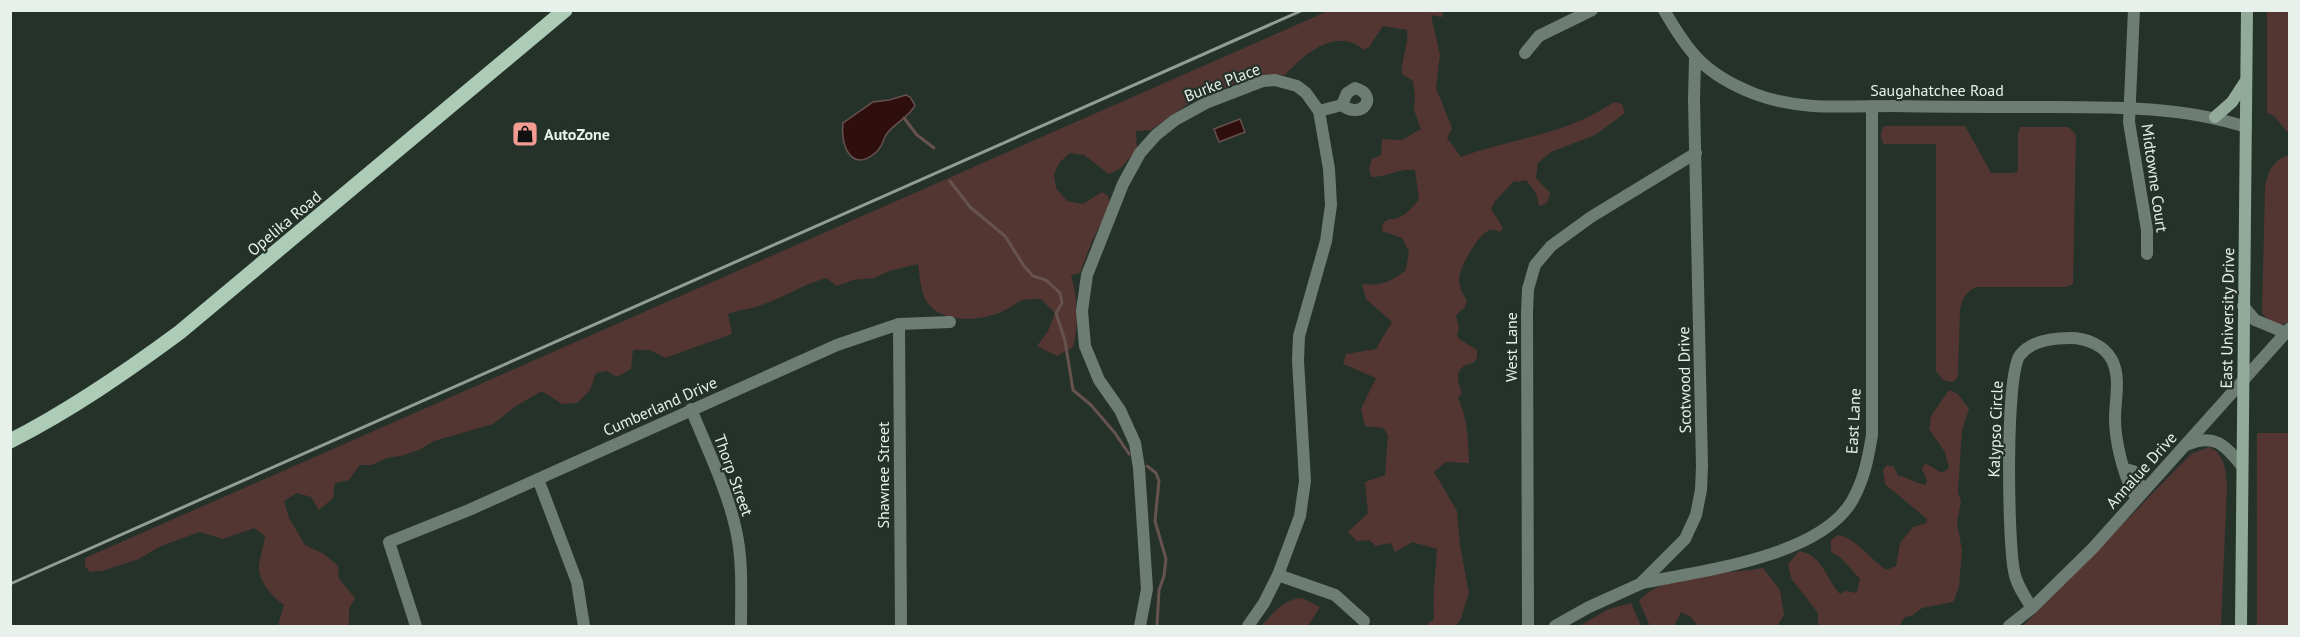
<svg xmlns="http://www.w3.org/2000/svg" width="2300" height="637" viewBox="0 0 2300 637" font-family="'PT Sans',sans-serif">
  <style>
    .green { fill: #533632 }
    .water { fill: #2f0f0d; stroke: #66524f; stroke-width: 1.5 }
    .lines { fill: none; stroke-linecap: round; stroke-linejoin: round }
    .stream { stroke: #66524f; stroke-width: 3 }
    .minor { stroke: #6d7d73; stroke-width: 12 }
    .secondary { stroke: #91aa9a; stroke-width: 12 }
    .primary { stroke: #acccb7; stroke-width: 15 }
    .rail { stroke: #929d96; stroke-width: 3 }
    .labels { text-anchor: middle; stroke-width: 4.5; stroke-linejoin: round; paint-order: stroke }
    .street-label { font-size: 16px; fill: #e7f0ea; stroke: #25322a }
    .poi-label { font-size: 16px; font-weight: bold; fill: #e7f0ea; stroke: #25322a; text-anchor: start }
  </style>
  <rect width="100%" height="100%" fill="#25322a"/>
  <g class="green">
    <path d="M1328,11H1443V17L1431,15L1440,55L1436,88L1452,128L1447,138L1461,157C1515,137 1564,136 1614,102L1622,104L1625,113L1595,135L1551,152L1538,163L1536,178L1550,193L1547,203L1539,206L1536,193L1526,180L1519,182L1514,181L1495,201L1491,209L1503,228L1500,232C1497,231 1494,229 1491,230C1480,231 1463,263 1460,273C1457,283 1462,293 1467,301L1465,307L1456,315L1459,328L1457,335L1459,339L1477,350V358L1473,363C1456,366 1455,378 1462,392L1458,398C1468,419 1468,440 1469,463L1446,462L1434,472L1457,511L1460,546L1469,593L1460,621L1455,626H1425L1434,619C1432,595 1436,572 1437,549L1412,542L1395,552L1391,543L1376,546L1369,540L1357,541L1348,532L1368,513L1365,482L1385,475L1388,435L1383,428L1365,426L1361,409L1376,378L1343,364L1346,354L1376,349L1392,322L1366,299L1362,284C1383,286 1390,282 1406,270L1409,252L1402,238L1382,231L1383,223L1389,219C1403,220 1409,210 1419,200L1415,170C1399,168 1387,177 1371,177L1369,168L1372,159L1381,155L1382,139L1402,140L1421,129L1414,110L1415,96L1413,81L1402,74C1401,58 1409,45 1407,30L1383,26L1369,47L1364,50C1337,26 1304,54 1285,75L1246,77L1224,89L1202,94L1151,130L1136,131L1137,149L1121,168L1109,174L1084,155L1070,153L1060,162L1054,174L1056,188L1067,201L1083,204L1102,192L1108,196L1110,206L1092,241L1080,273L1071,275C1078,299 1079,323 1073,347L1057,356L1037,346L1048,331L1055,313L1041,299C1015,299 1023,301 1003,311C981,322 939,324 926,300C920,291 920,275 918,264L889,271L874,278L853,280L837,286L826,278C801,285 780,300 755,307C746,310 737,310 728,314L732,334L665,358L650,350H633L631,369L617,377L607,371L596,373L590,390L577,403L562,404L542,391L516,406L493,424L434,441L419,450L401,456L386,458L372,465H360L349,480L335,483L333,498L319,510L311,497L297,493L284,501L289,518L305,545L324,554L338,566L339,579L355,598L349,609V626H278L284,605C272,596 258,581 259,565C260,555 264,546 265,536L254,528L223,539L199,532L159,547L139,559L102,571L90,572L85,566V558Z"/>
    <path d="M2267,11H2289V134L2274,116L2267,113Z"/>
    <path d="M1884,126H1965L1991,173H2013L2018,171V134L2020,127H2066L2070,128L2076,135L2073,284L2065,287H1976C1966,292 1962,299 1960,310L1958,375L1956,380L1951,382L1943,380L1936,371V144H1884C1880,138 1880,132 1884,126Z"/>
    <path d="M2289,155V321L2280,326L2272,323L2262,313L2265,187C2268,171 2273,160 2289,155Z"/>
    <path d="M1949,390L1958,394L1969,409L1962,430L1958,492L1961,501L1957,523L1962,550L1959,587L1953,602L1922,608L1913,615L1905,617L1899,626H1818V613L1791,578L1788,564L1799,551C1823,556 1825,577 1840,594L1845,591L1857,593L1860,579L1841,558L1831,552V540L1838,535C1857,538 1870,560 1887,570L1896,566L1900,543L1913,527L1926,523L1927,519L1885,484L1883,470L1887,465L1894,467L1898,476C1908,477 1915,483 1925,485L1927,481L1922,469L1925,463L1942,473L1949,468L1945,452L1929,429L1931,416Z"/>
    <rect x="2257" y="433" width="32" height="193"/>
    <path d="M2210,447C2226,457 2225,469 2227,486L2221,626H2023L2191,454Z"/>
    <path d="M1763,568L1780,590L1784,615L1777,626H1698L1691,617L1681,612L1674,626H1650L1639,601C1665,571 1726,575 1763,568Z"/>
    <path d="M1302,598L1320,607L1308,626H1261C1273,613 1284,599 1302,598Z"/>
    <path d="M1631,603L1641,626H1579L1609,609Z"/>
  </g>
  <g class="water">
    <path d="M906,95L910,97L915,105C910,116 897,122 889,131C882,138 884,147 874,154C850,173 840,142 843,123L873,102L889,100Z"/>
    <path d="M1240,119L1245,132L1219,142L1214,129Z"/>
  </g>
  <g class="lines">
    <g class="stream">
      <path d="M904,118L917,135L934,148"/>
      <path d="M950,181L970,207L1005,236L1024,266L1033,276L1046,280L1060,293L1062,303L1056,313L1065,341L1073,390L1091,405L1115,433L1129,454"/>
      <path d="M1147,466L1156,473L1159,481L1155,521L1166,559L1164,576L1159,590L1157,626"/>
    </g>
    <g class="minor">
      <path d="M1664,10C1689,54 1706,75 1755,94C1799,111 1847,106 1894,106C1947,107 2000,107 2053,107C2118,107 2184,107 2246,127"/>
      <path d="M2134,10L2129,122L2147,230V254"/>
      <path d="M1525,53L1539,36L1592,10"/>
      <path d="M1355,88C1380,95 1362,121 1342,105L1347,93Z"/>
      <path d="M1319,111L1342,105"/>
      <path d="M2243,306L2255,320L2284,332"/>
      <path d="M899,324L901,626"/>
      <path d="M691,409C707,448 727,489 736,530C743,561 741,595 741,626"/>
      <path d="M2186,445C2214,433 2224,444 2241,465"/>
      <path d="M538,479L577,582L584,626"/>
      <path d="M1278,575L1335,595L1364,621"/>
      <path d="M1642,583C1701,571 1819,557 1852,501C1864,480 1868,459 1872,435V106"/>
      <path d="M2032,608C2025,597 2016,584 2014,571C2008,542 2005,375 2020,355C2031,341 2053,338 2070,338C2086,338 2104,345 2112,360C2121,378 2115,400 2115,418C2115,442 2123,472 2133,493L2139,495L2140,485L2133,471L2125,469"/>
      <path d="M416,626L389,542L469,510L837,345L899,324L950,322"/>
      <path d="M1140,626L1147,589L1139,468L1135,443L1120,410L1099,380L1085,346L1082,311L1087,275L1123,184L1140,153L1156,135L1175,120L1206,103L1263,81L1275,80L1297,86L1306,93L1319,111L1329,169L1331,205L1326,241L1299,336L1298,360L1305,481L1300,516L1278,575L1264,603L1248,626"/>
      <path d="M1528,626L1527,313L1528,289L1535,265L1551,246L1591,217L1696,153"/>
      <path d="M1555,626L1589,607L1640,584L1685,539L1696,515L1701,490L1702,466L1694,100L1695,59"/>
      <path d="M2009,626L2032,608L2093,548L2290,328"/>
    </g>
    <g class="secondary">
      <path d="M2215,117L2232,102L2245,82"/>
      <path d="M2241,626L2247,10"/>
    </g>
    <path class="primary" d="M10,441C71,410 126,372 180,332L565,10"/>
    <path class="rail" d="M10,584L1303,10"/>
  </g>
  <defs>
    <symbol id="shop-square" viewBox="-11 -11 22 22"><rect x="-9" y="-9" width="18" height="18" rx="4" fill="#f59c92" stroke="#25322a"/><path d="M-5-2.5h2.3a2.7 3.5 0 0 1 5.4 0H5L5.5 6h-11ZM-1.5-2.5h3a1.5 2.3 0 0 0-3 0Z" fill="#111"/></symbol>
  </defs>
  <g fill-rule="evenodd">
    <use href="#shop-square" x="510" y="119" width="30" height="30"/>
  </g>
  <g class="labels">
    <g class="street-label">
      <text transform="translate(1222 82) rotate(-21)" y="6">Burke Place</text>
      <text x="1937" y="96">Saugahatchee Road</text>
      <text transform="translate(2155 178) rotate(82)" y="6">Midtowne Court</text>
      <text transform="translate(284 223) rotate(-40)" y="6">Opelika Road</text>
      <text transform="translate(2227 318) rotate(-89)" y="6">East University Drive</text>
      <text transform="translate(1511 347) rotate(-90)" y="6">West Lane</text>
      <text transform="translate(1684 380) rotate(-91)" y="6">Scotwood Drive</text>
      <text transform="translate(660 406) rotate(-24)" y="6">Cumberland Drive</text>
      <text transform="translate(1853 421) rotate(-87)" y="6">East Lane</text>
      <text transform="translate(1995 429) rotate(-88)" y="6">Kalypso Circle</text>
      <text transform="translate(2141 470) rotate(-48)" y="6">Annalue Drive</text>
      <text transform="translate(734 475) rotate(70)" y="6">Thorp Street</text>
      <text transform="translate(883 475) rotate(-90)" y="6">Shawnee Street</text>
    </g>
    <g class="poi-label">
      <text x="544" y="140">AutoZone</text>
    </g>
  </g>
  <rect width="2300" height="637" fill="none" stroke="#e7f0ea" stroke-width="24"/>
</svg>
